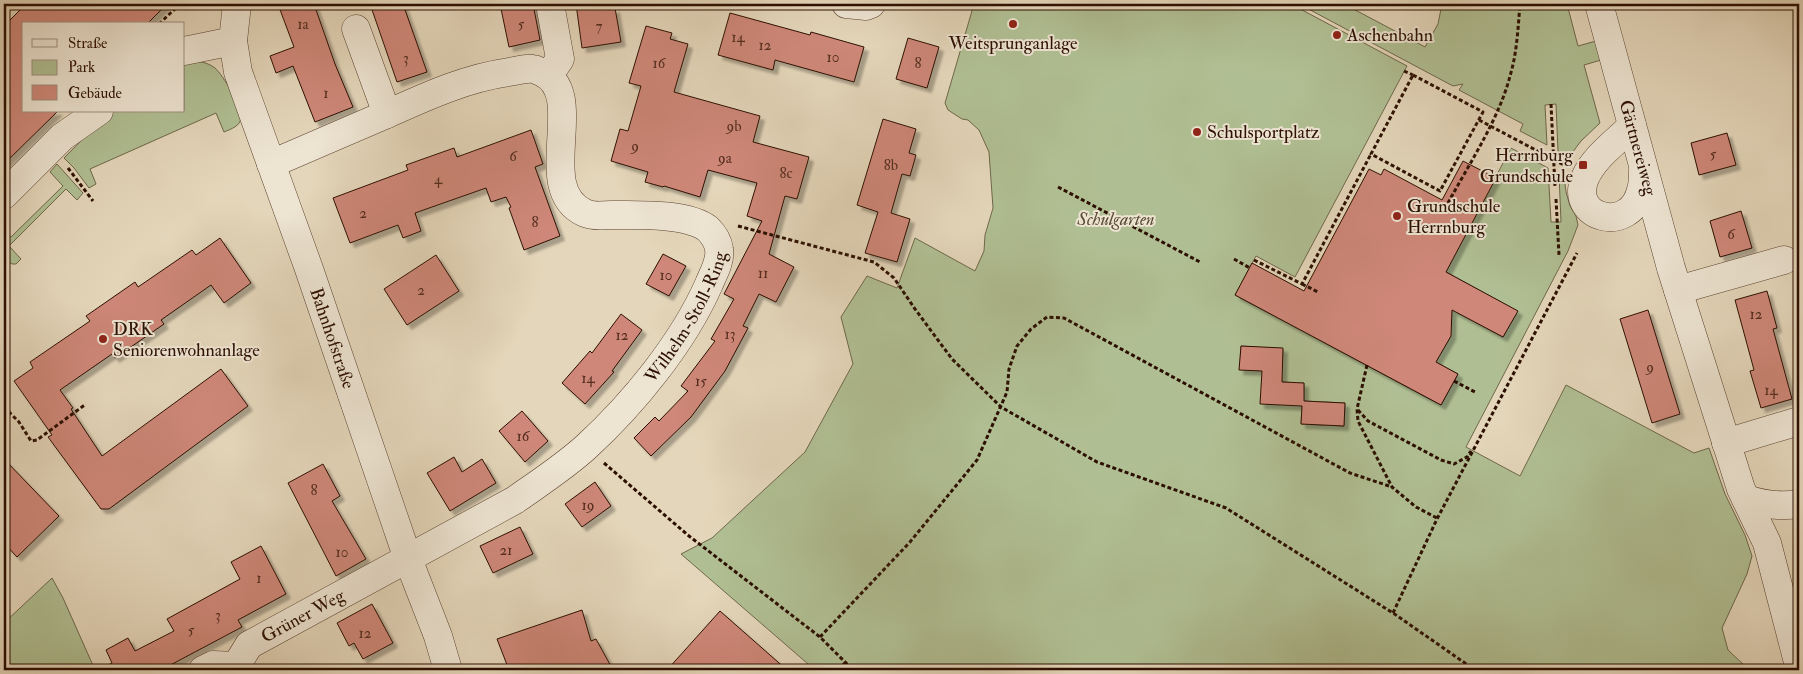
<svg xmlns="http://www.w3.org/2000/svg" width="1803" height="674" viewBox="0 0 1803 674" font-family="'IM FELL Double Pica',serif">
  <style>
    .green { fill: #b0bf93; stroke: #6e674a; fill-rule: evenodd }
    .building { fill: #ce8778; stroke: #2c0f01; filter: url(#shadow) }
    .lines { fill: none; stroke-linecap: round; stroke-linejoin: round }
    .minor-casing { stroke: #5a412f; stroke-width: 29 }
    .path { stroke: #2c0f01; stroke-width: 3; stroke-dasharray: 4 2.5; stroke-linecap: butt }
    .minor { stroke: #ede4d2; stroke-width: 28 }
    .poi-dot { fill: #8f2418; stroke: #ede4d2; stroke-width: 2 }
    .labels { text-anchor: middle; stroke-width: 4; stroke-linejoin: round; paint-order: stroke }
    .number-label { font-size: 15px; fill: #542d1f }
    .poi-label { font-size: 18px; fill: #2c0f01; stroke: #ede4d2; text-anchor: start }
    .street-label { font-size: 18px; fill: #2c0f01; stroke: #ede4d2 }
    .park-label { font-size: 18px; font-style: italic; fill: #5a4d34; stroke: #ede4d2 }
  </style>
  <defs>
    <filter id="shadow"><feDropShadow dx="4.5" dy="4.5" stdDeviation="1" flood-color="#0004"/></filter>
  </defs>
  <rect width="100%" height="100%" fill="#e4d6ba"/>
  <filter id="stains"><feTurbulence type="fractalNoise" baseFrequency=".004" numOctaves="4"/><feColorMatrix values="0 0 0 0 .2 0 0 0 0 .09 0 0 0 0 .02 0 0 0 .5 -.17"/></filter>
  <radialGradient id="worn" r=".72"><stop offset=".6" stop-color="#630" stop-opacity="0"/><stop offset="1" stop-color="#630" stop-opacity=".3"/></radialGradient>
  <g class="green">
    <path d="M974,4H1291L1407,66L1295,277L1256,256L1235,295L1441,405L1458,374L1396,341L1447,343C1459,322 1435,306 1422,293L1503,337L1517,311L1426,261L1449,265L1511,148L1548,168L1551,222H1561L1559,174L1564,176L1566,192L1570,206L1576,216L1578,225L1568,251L1466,447L1520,476L1566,385L1694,453L1709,448L1725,494L1745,535L1752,556L1747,574L1722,628L1728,650L1746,667L1756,670H815L681,554L712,538L805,452L853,364L841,317L867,276L897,288L915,238L975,271L984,251L985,235L993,208L989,152L979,130L968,120L962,119L948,110L945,103ZM1241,346L1283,349L1282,372L1240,369ZM1262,381L1304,383V401L1345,403L1344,426L1301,424L1302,406Z"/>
    <path d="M1299,4H1344L1425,47L1438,24L1442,4H1567L1578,46L1596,41L1601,60L1584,65L1600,123L1581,141L1569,157L1558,151L1556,104L1545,105L1547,145L1520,131L1523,124L1459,90L1463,84L1453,86Z"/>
    <path d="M189,60C198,61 207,62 215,68C223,75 242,107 241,117C241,126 231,129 224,132L216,113L90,169L96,184L89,188L74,168L64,158L110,111H184V61Z"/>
    <path d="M57,164L83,193L77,200L66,189L9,246L21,259L16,264H12L4,258V230L11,237L63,186L50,172Z"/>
    <path d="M52,578L63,598L95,670H4V623Z"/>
  </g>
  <g class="building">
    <path d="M26,4H167L147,24H24V111H58L4,164V26Z"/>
    <path d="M290,4H314L335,64L353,107L315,122L293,66L276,73L270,56L294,47L279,7Z"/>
    <path d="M370,4H403L427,72L397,82Z"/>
    <path d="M500,4H533L540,40L509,47Z"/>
    <path d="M576,4H608L609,10L615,8L621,42L582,48Z"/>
    <path d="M730,13L810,35L811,32L864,47L854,82L775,60L773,70L718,55Z"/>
    <path d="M646,26L672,33L670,39L688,44L674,92L760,116L753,142L809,157L797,199L785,196L769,254L794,267L776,302L759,294L743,326L748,328L725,371L691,417L651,456L634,438L655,417L659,421L688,391L681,386L715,341L711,339L734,299L724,294L762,221L747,216L757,183L708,170L700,197L664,186L663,187L645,182L648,172L611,161L620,129L628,131L641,86L629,83Z"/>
    <path d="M908,38L939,47L927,88L896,79Z"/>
    <path d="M883,119L916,129L909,153L916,155L910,176L902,174L891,213L910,219L897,262L865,253L878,212L857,205Z"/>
    <path d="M531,130L543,164L535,167L560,236L524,250L509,208L511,207L506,197L491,202L486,188L415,213L421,231L403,238L398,225L350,243L333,198L408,170L406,165L454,148L457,157Z"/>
    <path d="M1727,133L1736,165L1699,175L1691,143Z"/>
    <path d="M1463,161L1496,178L1446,272L1518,311L1503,337L1452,310L1451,336L1436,362L1458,374L1441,405L1235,295L1252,263L1304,291L1369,169L1381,175L1384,169L1442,200Z"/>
    <path d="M1741,211L1752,248L1720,257L1710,221Z"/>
    <path d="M220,238L251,283L224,303L211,285L161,320L164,324L115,358L112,354L60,390L73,408L71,409L102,456L221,369L248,406L109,509H101L48,437L52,435L14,381L33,368L30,362L90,321L86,316L135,282L138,287L192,250L196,255Z"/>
    <path d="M663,254L686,266L669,296L646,284Z"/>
    <path d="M436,255L459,291L407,325L384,289Z"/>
    <path d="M1767,291L1777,328L1773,329L1792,399L1761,408L1750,371L1754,370L1735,300Z"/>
    <path d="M1648,310L1680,414L1652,423L1620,319Z"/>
    <path d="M621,314L642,330L612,371L614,372L585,404L562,383L590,351L592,353Z"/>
    <path d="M1241,346L1283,348L1282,382L1304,383V401L1345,403L1344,426L1301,424L1302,406L1260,404L1262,371L1239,370Z"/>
    <path d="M522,411L548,441L525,462L499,431Z"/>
    <path d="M454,457L462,472L482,459L496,483L450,511L427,473Z"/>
    <path d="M4,459L59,516L17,557L4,543Z"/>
    <path d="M323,464L340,496L332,501L366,559L336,576L288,483Z"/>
    <path d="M595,482L611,506L582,527L565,504Z"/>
    <path d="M520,527L533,554L493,573L480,546Z"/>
    <path d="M261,546L286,594L238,620L242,627L161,670H98L112,663L106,650L128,638L135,651L174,631L167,619L240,579L231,562Z"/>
    <path d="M372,604L393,643L363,659L354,643L349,646L337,623Z"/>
    <path d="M582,610L591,641L596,639L613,670H509L497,639Z"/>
    <path d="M720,611L787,670H667Z"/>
  </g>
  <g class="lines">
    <defs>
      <g id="minor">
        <path id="s1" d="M237,4L233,41L238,72L309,269L408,559L438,636L448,670"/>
        <path d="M846,4L866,6L871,4"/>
        <path id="s2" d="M1599,4L1671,268L1741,489L1767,543L1799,666"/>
        <path d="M356,29L387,114"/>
        <path d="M184,51L233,41"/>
        <path d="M549,75L560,59L550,4"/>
        <path d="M1632,126C1617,141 1594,157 1585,178C1568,219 1631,235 1641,190C1643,184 1643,177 1643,171"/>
        <path d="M4,195L62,137L99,111"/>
        <path d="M1678,290L1784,260"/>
        <path d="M1726,443L1799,421"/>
        <path d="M1746,499C1764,505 1780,507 1799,504"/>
        <path id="s3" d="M203,670L213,665L236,666L249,645L515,500C539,483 564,467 586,447C633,404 683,343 709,284C713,274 721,261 719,249C718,242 713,234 708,229C688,213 638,215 612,215C603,215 594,217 585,213C531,189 590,93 541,72C538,71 536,69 533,69C526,68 516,71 509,72C466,78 427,96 387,114C348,131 310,147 271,164"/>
      </g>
    </defs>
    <use href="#minor" class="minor-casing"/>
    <g class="path">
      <path d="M159,24L180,4"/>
      <path d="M1404,71L1413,75"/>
      <path d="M1413,75L1483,112L1440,191L1371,154Z"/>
      <path d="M1551,104L1555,187"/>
      <path d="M1479,120L1564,165"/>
      <path d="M68,168L93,201"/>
      <path d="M1058,187L1200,262"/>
      <path d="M1556,199L1559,255"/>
      <path d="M1448,203C1469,164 1499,119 1510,76C1517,53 1518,28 1520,4"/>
      <path d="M738,226L874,262L894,278L915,309L952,359L1001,407L1097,462L1226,508L1393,613L1475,670"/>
      <path d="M1234,259L1250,268"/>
      <path d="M1254,260L1302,284L1371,154"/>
      <path d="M1302,284L1318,292"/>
      <path d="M1367,365L1357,409L1358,421L1392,487L1416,507L1437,518"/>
      <path d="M1454,381L1475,392"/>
      <path d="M4,407L19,422L31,441L37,440L86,404"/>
      <path d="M1358,410L1368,421L1441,460L1454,464L1467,457L1471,451"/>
      <path d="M604,463L689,536L820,637L853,670"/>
      <path d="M1393,613L1437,519L1577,253"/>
      <path d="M820,637L910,542L977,460L1007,392L1009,369L1017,346L1031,329L1047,317L1064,318L1350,473L1392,487"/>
      <path d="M838,670L845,663"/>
    </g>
    <use href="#minor" class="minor"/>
  </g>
  <g class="poi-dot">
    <circle cx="1013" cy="24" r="5"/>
    <circle cx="1337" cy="35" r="5"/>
    <circle cx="1197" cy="132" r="5"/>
    <rect x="1578" y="160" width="10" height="10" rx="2.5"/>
    <circle cx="1397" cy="216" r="5"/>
    <circle cx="103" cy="339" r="5"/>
  </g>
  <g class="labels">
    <g class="number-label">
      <text x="303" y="29">1a</text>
      <text x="521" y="29">5</text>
      <text x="599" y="31">7</text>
      <text x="738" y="42">14</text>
      <text x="765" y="50">12</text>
      <text x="833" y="62">10</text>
      <text x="406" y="63">3</text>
      <text x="659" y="68">16</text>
      <text x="918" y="68">8</text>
      <text x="326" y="98">1</text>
      <text x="734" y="131">9b</text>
      <text x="635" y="151">9</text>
      <text x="1713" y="159">5</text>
      <text x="513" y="161">6</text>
      <text x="725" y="163">9a</text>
      <text x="891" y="170">8b</text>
      <text x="786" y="178">8c</text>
      <text x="438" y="184">4</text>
      <text x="363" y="218">2</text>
      <text x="535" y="227">8</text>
      <text x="1731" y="239">6</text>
      <text x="763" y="278">11</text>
      <text x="666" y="280">10</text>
      <text x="421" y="295">2</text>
      <text x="1756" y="319">12</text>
      <text x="730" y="339">13</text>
      <text x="622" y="340">12</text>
      <text x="1650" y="372">9</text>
      <text x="588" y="383">14</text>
      <text x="701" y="386">15</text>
      <text x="1771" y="395">14</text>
      <text x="523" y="441">16</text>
      <text x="314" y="495">8</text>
      <text x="588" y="510">19</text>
      <text x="506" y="555">21</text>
      <text x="342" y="557">10</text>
      <text x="259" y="583">1</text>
      <text x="218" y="620">3</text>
      <text x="191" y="635">5</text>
      <text x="365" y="638">12</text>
    </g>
    <g class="poi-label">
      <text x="1347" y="41">Aschenbahn</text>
      <text x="1013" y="49" text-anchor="middle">Weitsprunganlage</text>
      <text x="1207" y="138">Schulsportplatz</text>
      <text x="1573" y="161" text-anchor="end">Herrnburg<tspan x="1573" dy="21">Grundschule</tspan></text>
      <text x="1407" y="212">Grundschule<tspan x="1407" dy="21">Herrnburg</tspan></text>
      <text x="113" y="335">DRK<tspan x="113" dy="21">Seniorenwohnanlage</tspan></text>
    </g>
    <g class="street-label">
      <text dy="6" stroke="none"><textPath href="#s2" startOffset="149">Gärtnereiweg</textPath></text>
      <text dy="6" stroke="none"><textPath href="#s3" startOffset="616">Wilhelm-Stoll-Ring</textPath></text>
      <text dy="6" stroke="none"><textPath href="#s1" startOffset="351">Bahnhofstraße</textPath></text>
      <text dy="6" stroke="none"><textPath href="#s3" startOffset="120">Grüner Weg</textPath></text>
    </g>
    <g class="park-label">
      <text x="1116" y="225">Schulgarten</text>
    </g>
  </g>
  <rect width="1803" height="674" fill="none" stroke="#e4d6ba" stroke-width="20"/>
  <rect x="5" y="5" width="1793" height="664" fill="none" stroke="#2c0f01" stroke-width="2.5"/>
  <rect x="10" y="10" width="1783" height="654" fill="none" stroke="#2c0f01"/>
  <rect x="22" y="22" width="162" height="90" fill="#ede4d2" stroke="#a08f7e"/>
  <rect x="32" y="39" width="25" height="8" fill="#ede4d2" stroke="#a08f7e"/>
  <text x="68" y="48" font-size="15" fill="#2c0f01">Straße</text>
  <rect x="32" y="60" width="25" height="15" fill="#b0bf93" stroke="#a08f7e"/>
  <text x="68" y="72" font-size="15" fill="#2c0f01">Park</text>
  <rect x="32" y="85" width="25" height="15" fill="#ce8778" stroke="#a08f7e"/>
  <text x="68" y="98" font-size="15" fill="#2c0f01">Gebäude</text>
  <rect width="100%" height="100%" filter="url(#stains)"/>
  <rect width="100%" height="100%" fill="url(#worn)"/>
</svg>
